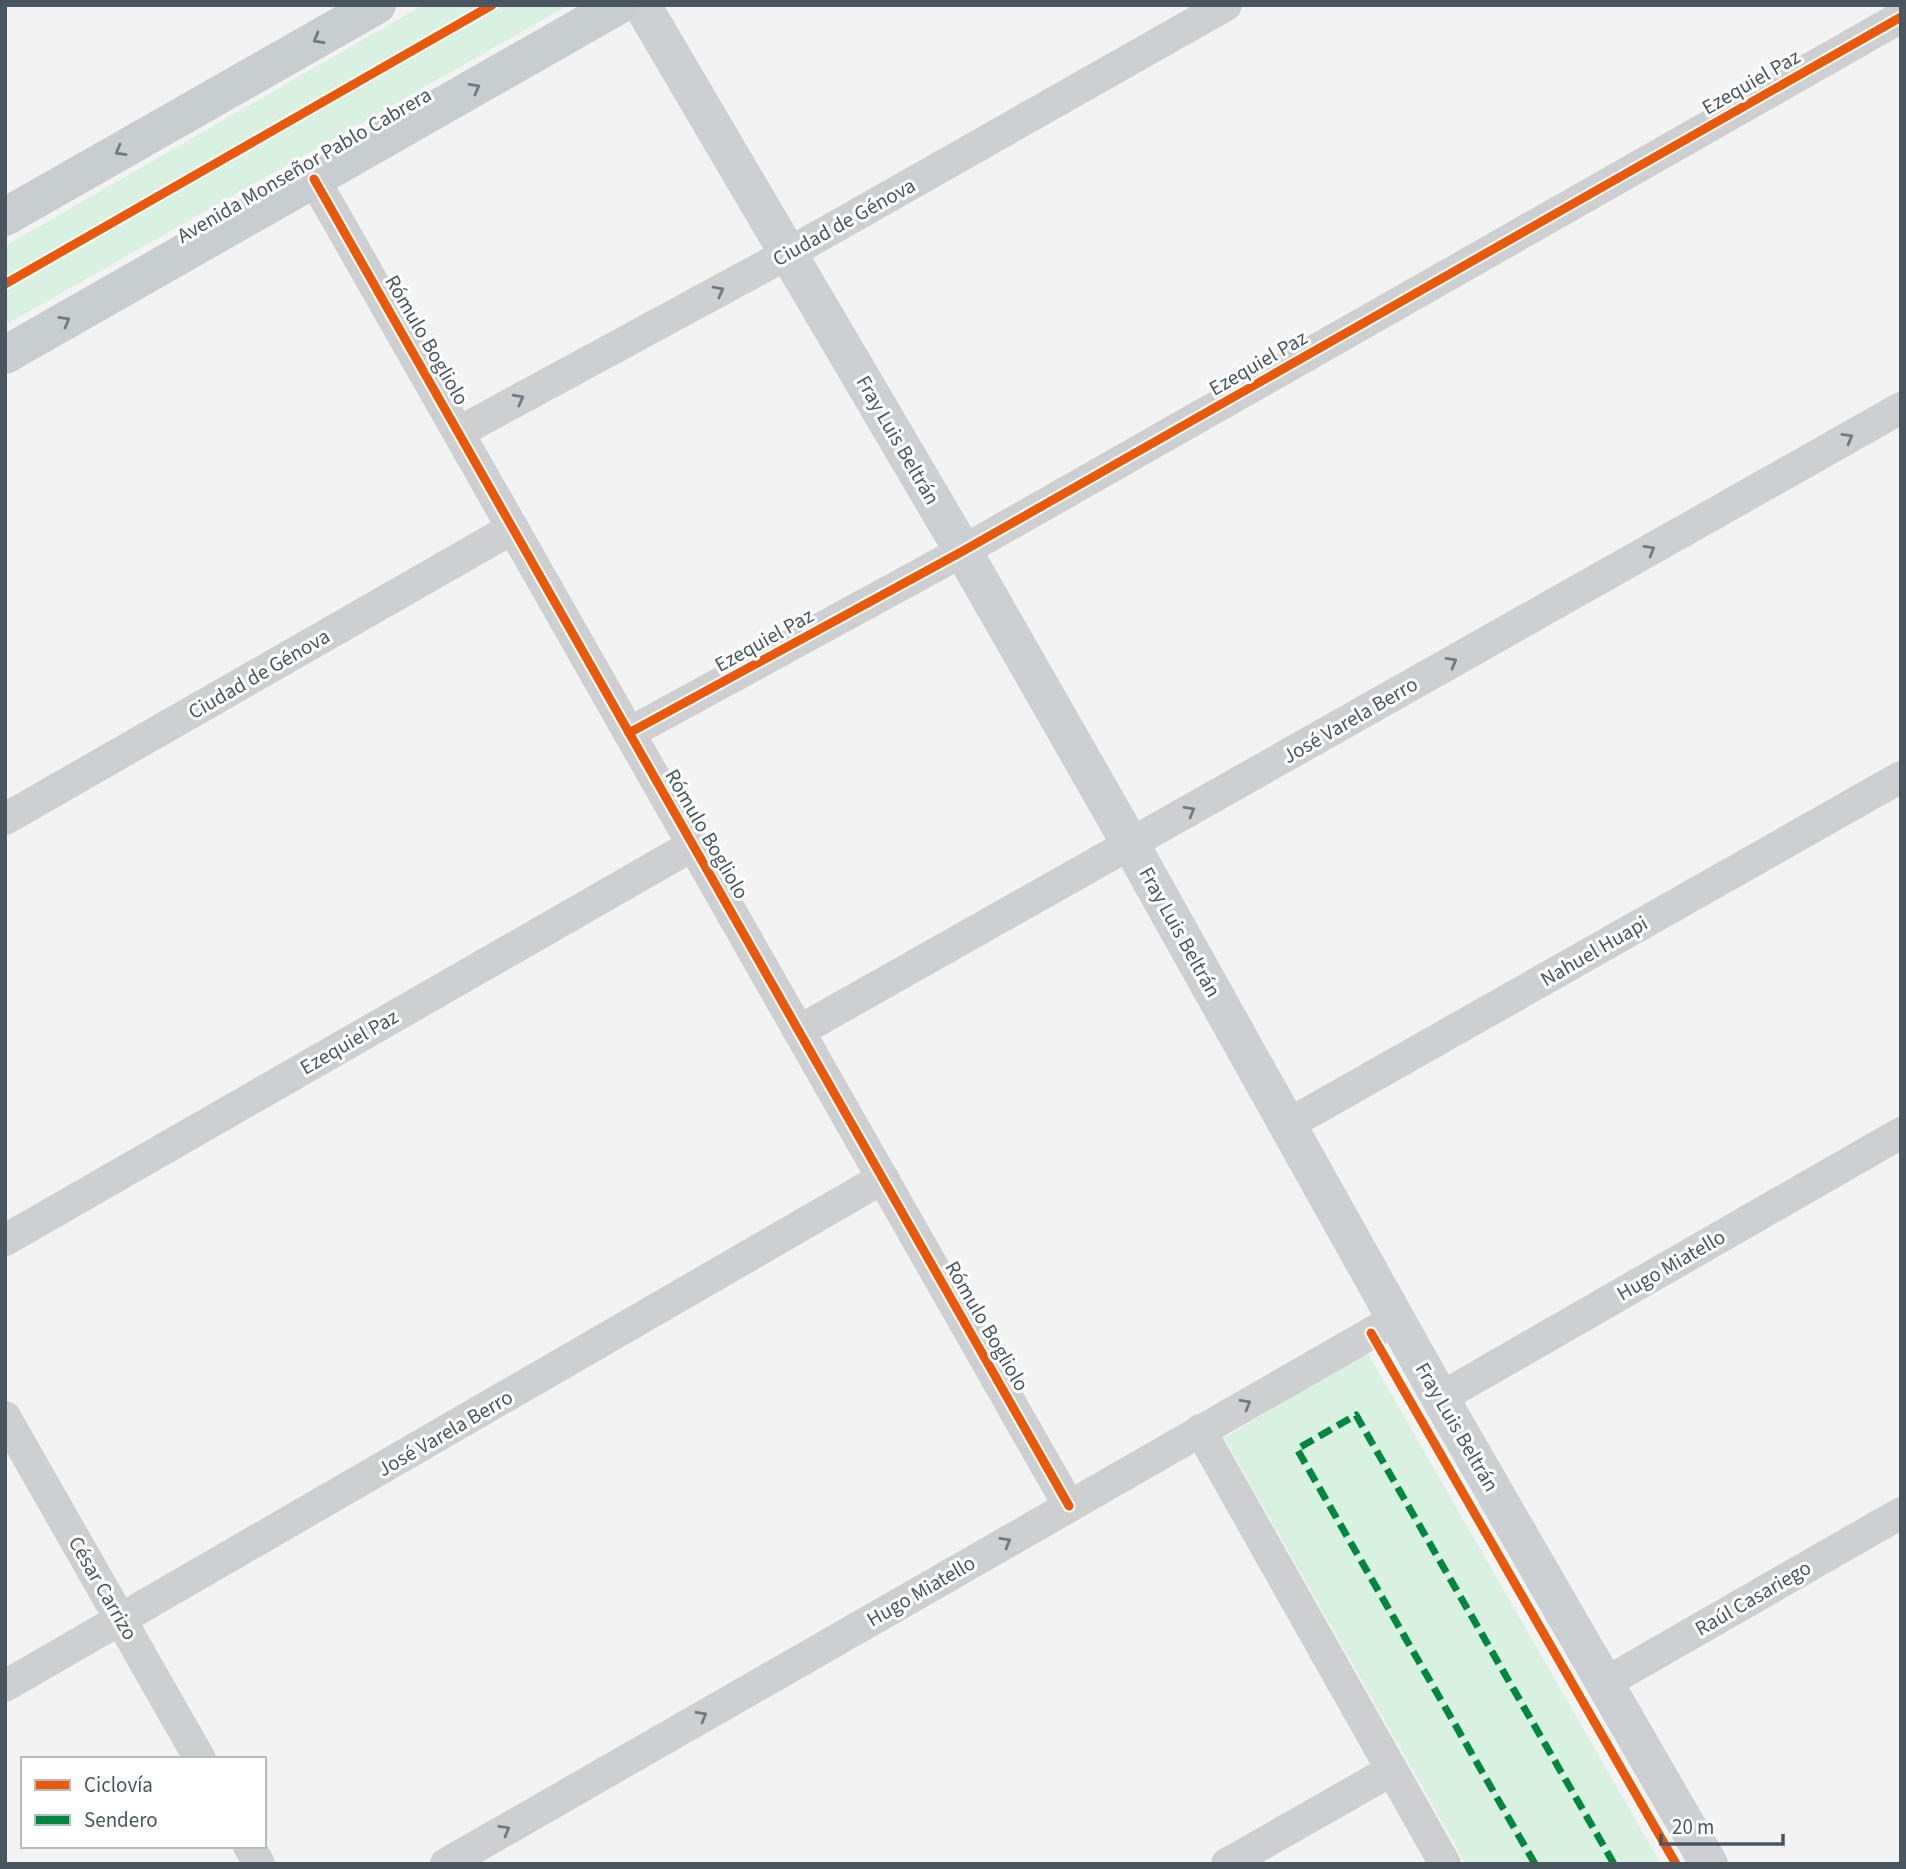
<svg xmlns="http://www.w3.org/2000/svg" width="1906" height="1869" viewBox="0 0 1906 1869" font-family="'Source Sans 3',sans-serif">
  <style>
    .green { fill: #d8f1e1 }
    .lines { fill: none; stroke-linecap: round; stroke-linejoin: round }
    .street { stroke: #cdcfd1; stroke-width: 32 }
    .secondary { stroke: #cdd0d3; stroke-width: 38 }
    .primary { stroke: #c8cdd0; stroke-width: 38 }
    .quiet { stroke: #00873e; stroke-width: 7; stroke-dasharray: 14 7; stroke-linecap: butt }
    .cycleway-casing { stroke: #fff; stroke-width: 13 }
    .cycleway { stroke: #e8590c; stroke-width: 9 }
    .oneway { stroke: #6f7a82 }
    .oneway2 { stroke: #717a82 }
    .labels { text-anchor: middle; stroke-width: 6; stroke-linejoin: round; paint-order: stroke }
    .street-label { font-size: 21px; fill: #495660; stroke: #fff }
  </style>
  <rect width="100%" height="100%" fill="#f3f3f3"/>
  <g class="green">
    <path d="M423,5H569L5,325V246Z"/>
    <path d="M1367,1352L1661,1864H1466L1224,1438Z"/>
  </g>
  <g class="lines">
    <g class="street">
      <path d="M314,179L1069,1506"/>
      <path d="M459,432L789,253L1226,5"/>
      <path d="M629,733L963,551L1901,17"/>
      <path d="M5,819L513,528"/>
      <path d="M799,1031L1901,408"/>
      <path d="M1287,1125L1901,777"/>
      <path d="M5,1240L693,845"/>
      <path d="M1440,1398L1901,1133"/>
      <path d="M5,1417L200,1759"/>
      <path d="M1200,1430L1445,1864"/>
      <path d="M1605,1683L1901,1513"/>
      <path d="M5,1686L883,1178"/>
      <path d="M249,1846L259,1864"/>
      <path d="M446,1864L1396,1319"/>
      <path d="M1227,1864L1392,1770"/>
    </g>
    <path class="secondary" d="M642,5L963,551L1131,845L1440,1398L1709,1864"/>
    <g class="primary">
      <path d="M5,217L377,5"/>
      <path d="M5,355L619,5"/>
    </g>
    <path class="quiet" d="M1535,1864L1297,1449L1356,1415L1614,1864"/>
    <defs>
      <g id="cycleway">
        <path d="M314,179L1069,1506"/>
        <path d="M5,284L492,5"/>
        <path d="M629,733L963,551L1901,17"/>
        <path d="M1371,1333L1676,1864"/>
      </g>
    </defs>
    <use href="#cycleway" class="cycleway-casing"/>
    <use href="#cycleway" class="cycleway"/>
  </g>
  <defs><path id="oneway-chevron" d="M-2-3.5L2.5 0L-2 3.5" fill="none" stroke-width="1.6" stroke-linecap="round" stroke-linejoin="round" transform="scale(1.75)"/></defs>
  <g class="oneway">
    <use href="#oneway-chevron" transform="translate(318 39) rotate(150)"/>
    <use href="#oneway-chevron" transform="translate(475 88) rotate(-29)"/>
    <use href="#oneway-chevron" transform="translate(120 151) rotate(150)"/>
    <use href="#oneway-chevron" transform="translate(65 321) rotate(-30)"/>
  </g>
  <g class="oneway2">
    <use href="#oneway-chevron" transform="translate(719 291) rotate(-28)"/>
    <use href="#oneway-chevron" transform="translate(519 399) rotate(-28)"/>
    <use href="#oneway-chevron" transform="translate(1848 438) rotate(-30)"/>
    <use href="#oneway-chevron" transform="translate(1650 550) rotate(-30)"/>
    <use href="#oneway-chevron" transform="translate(1452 662) rotate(-30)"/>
    <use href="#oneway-chevron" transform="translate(1190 811) rotate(-30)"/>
    <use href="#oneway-chevron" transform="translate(1246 1404) rotate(-30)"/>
    <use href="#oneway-chevron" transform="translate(1006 1542) rotate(-30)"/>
    <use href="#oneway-chevron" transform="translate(702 1716) rotate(-30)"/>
    <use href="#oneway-chevron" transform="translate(505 1830) rotate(-30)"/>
  </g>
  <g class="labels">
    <g class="street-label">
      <text transform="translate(1751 82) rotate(-30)" y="7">Ezequiel Paz</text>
      <text transform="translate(304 165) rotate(-30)" y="7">Avenida Monseñor Pablo Cabrera</text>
      <text transform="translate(844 222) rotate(-29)" y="7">Ciudad de Génova</text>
      <text transform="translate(427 340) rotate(60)" y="7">Rómulo Bogliolo</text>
      <text transform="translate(1258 363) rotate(-30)" y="7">Ezequiel Paz</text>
      <text transform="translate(898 440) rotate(60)" y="7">Fray Luis Beltrán</text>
      <text transform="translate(764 640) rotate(-29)" y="7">Ezequiel Paz</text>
      <text transform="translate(259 674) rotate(-30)" y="7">Ciudad de Génova</text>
      <text transform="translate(1350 720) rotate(-30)" y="7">José Varela Berro</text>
      <text transform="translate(707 834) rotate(60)" y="7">Rómulo Bogliolo</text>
      <text transform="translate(1180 932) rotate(61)" y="7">Fray Luis Beltrán</text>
      <text transform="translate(1594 951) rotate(-30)" y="7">Nahuel Huapi</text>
      <text transform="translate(349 1042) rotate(-30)" y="7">Ezequiel Paz</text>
      <text transform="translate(1671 1265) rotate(-30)" y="7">Hugo Miatello</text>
      <text transform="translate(987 1326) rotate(60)" y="7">Rómulo Bogliolo</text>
      <text transform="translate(1457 1427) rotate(60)" y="7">Fray Luis Beltrán</text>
      <text transform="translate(445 1433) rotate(-30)" y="7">José Varela Berro</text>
      <text transform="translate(103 1588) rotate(60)" y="7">César Carrizo</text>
      <text transform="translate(921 1591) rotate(-30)" y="7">Hugo Miatello</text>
      <text transform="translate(1753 1598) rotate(-30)" y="7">Raúl Casariego</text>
    </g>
  </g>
  <rect width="1906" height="1869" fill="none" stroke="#495660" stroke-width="14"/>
  <rect x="21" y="1757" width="245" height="91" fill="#ffffff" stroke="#b6bbbf" stroke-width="2"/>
  <rect x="35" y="1780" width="35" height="10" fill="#e8590c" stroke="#b6bbbf" stroke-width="2"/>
  <text x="84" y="1792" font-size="21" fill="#495660">Ciclovía</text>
  <rect x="35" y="1815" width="35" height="10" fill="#00873e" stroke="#b6bbbf" stroke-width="2"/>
  <text x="84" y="1827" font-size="21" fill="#495660">Sendero</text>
  <path d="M1661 1834v10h122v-10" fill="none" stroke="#495660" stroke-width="3.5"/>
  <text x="1672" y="1834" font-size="21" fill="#495660" stroke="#ffffff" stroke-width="5" paint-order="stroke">20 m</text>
</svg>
